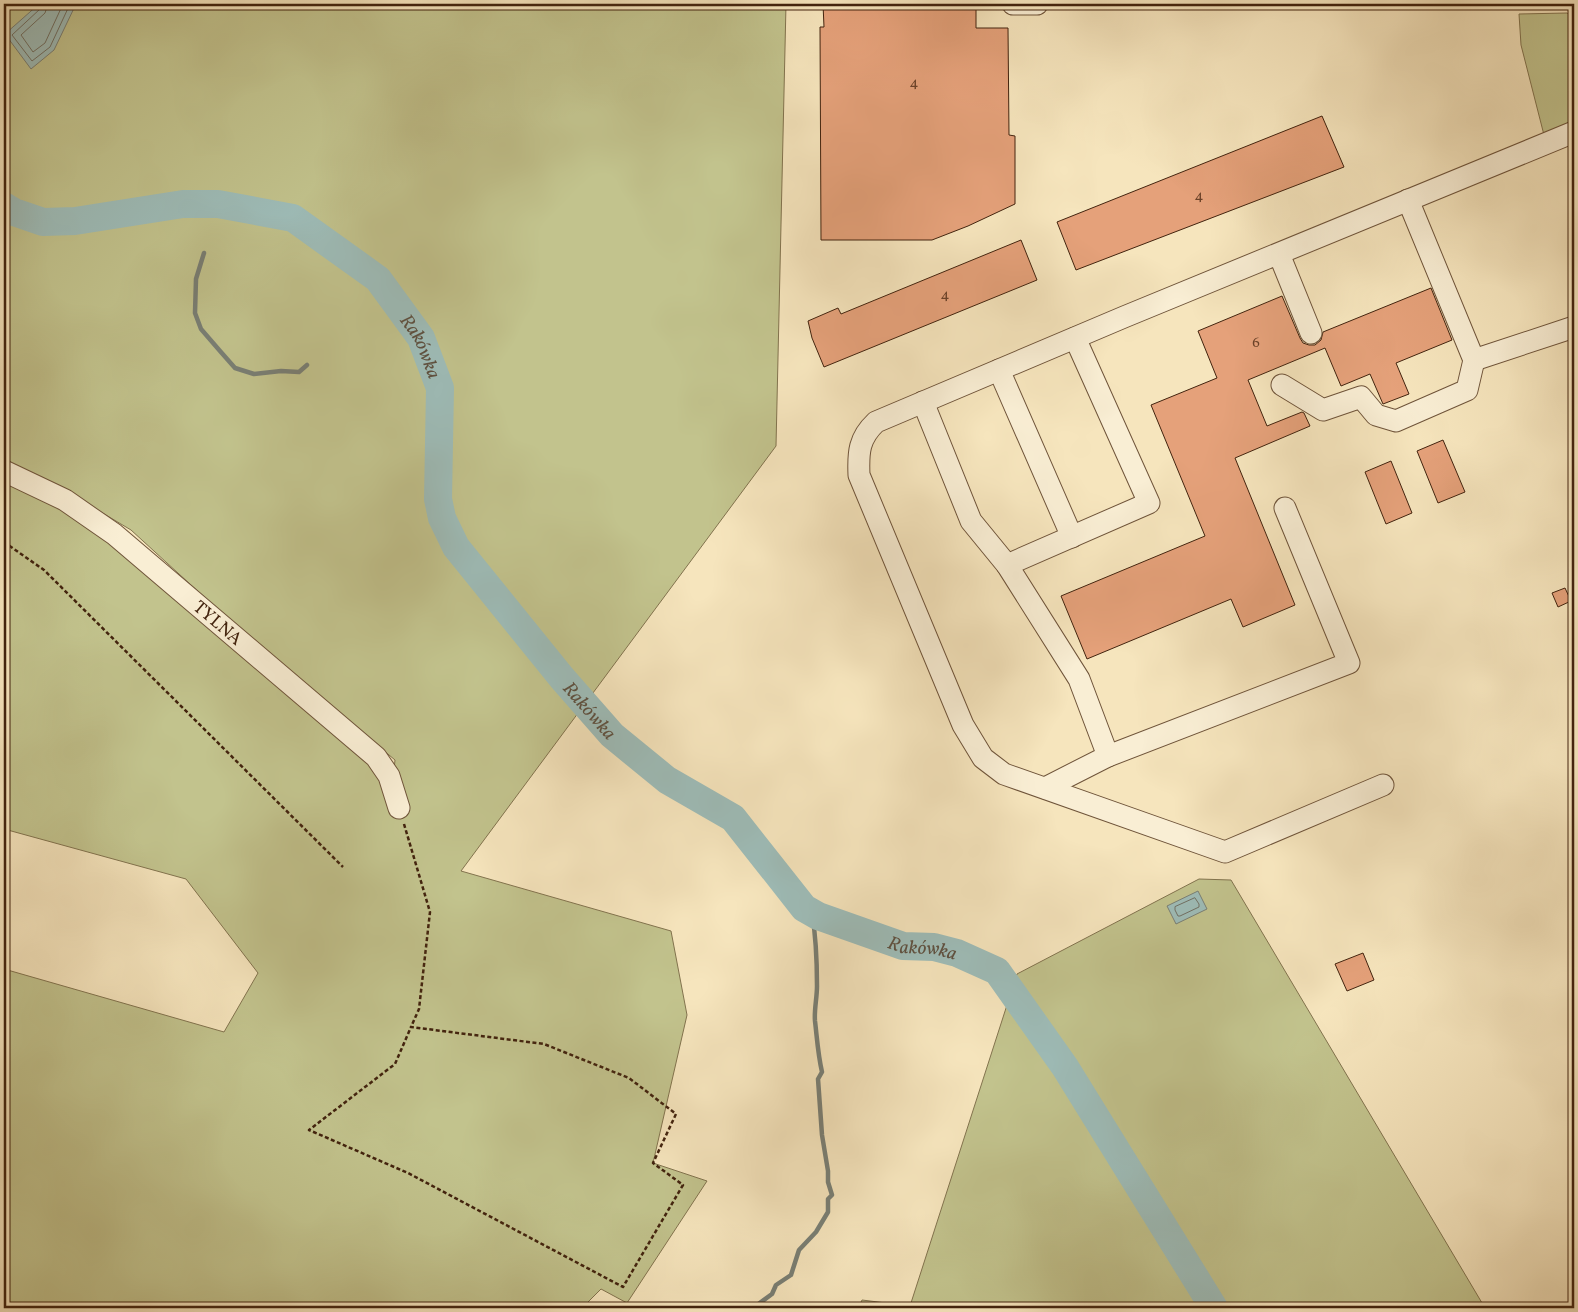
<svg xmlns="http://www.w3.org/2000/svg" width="1578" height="1312" viewBox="0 0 1578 1312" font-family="Vollkorn,serif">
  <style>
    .green { fill: #c2c38d; stroke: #82734e }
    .water { fill: #9ebdb9; stroke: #797f75 }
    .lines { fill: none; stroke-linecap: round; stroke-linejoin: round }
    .shore { stroke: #707064; stroke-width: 1 }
    .stream { stroke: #797f75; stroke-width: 4.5 }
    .river { stroke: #9ebdb9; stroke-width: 28 }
    .building { fill: #e5a17a; stroke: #42230e }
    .minor-casing { stroke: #6f543a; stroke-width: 23 }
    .path { stroke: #42230e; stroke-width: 2.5; stroke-dasharray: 4 2.5; stroke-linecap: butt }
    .minor { stroke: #f9eed4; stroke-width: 21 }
    .labels { text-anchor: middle; stroke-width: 4; stroke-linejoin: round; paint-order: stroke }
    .number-label { font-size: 15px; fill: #6b4229 }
    .street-label { font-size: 18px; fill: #42230e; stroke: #f9eed4 }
    .water-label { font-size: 19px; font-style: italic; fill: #5e5141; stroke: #f9eed4 }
  </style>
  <rect width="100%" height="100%" fill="#f6e5bd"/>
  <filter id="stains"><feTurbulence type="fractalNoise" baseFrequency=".004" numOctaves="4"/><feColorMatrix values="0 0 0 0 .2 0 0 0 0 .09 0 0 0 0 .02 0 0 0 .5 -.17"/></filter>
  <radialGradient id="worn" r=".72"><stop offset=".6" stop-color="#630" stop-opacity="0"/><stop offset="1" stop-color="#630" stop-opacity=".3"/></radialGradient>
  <g class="green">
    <path d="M4,4H786L776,446L461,871L671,931L687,1015L653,1163L707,1181L627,1303L601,1289L582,1308H4V969L224,1032L258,973L186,879L4,829V480L81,518L370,758L384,788L390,808L395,760L238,628L131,530L74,496L4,462Z"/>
    <path d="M1567,13L1574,17V123L1544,135L1521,45L1519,14Z"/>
    <path d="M1199,879L1231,880L1485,1308H858L862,1300L910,1306L1017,974Z"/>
  </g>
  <g class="water">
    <path d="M39,4H76L54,50L31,69L5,34Z"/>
    <path d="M1198,891L1207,909L1176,924L1167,906Z"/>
  </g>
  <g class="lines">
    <g class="shore">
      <path d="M42,4L40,9L12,35L32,61L50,47L70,4"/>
      <path d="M48,4L45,13L21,35L33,52L45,43L63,4"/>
      <path d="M1195,898L1199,904V907L1180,916H1178L1175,910V907Z"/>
    </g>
    <g class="stream">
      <path d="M204,253L196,279L195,313L201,329L220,351L235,368L254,374L281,371L299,372L307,365"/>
      <path d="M753,1308L772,1294L776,1285L791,1275L799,1250L816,1232L828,1212V1199L832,1195L828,1182V1171L822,1135L818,1079L822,1072C818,1055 817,1038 815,1021C814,1010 817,998 817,986C817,962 816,937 812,913"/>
    </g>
    <path class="river" id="s1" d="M4,206L14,212L43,222L75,221L183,204H218L293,218L378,279L421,338L440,388L438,499L442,518L456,547L562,678L612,735L667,780L733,818L804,908L818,916L903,946L934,947L957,953L997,971L1065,1067L1214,1308"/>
  </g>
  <g class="building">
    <path d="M823,4H976V28H1008L1009,135L1015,136V204L968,226L932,240H821L820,27H824Z"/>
    <path d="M1322,116L1344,167L1076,270L1057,222Z"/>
    <path d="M1021,240L1037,280L824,367L812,338L808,321L838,308L841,314Z"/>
    <path d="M1431,288L1452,340L1396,363L1409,394L1383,404L1370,374L1341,386L1325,348L1248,380L1267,426L1302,412L1304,413L1310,426L1235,458L1295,605L1243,627L1231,599L1087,659L1061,596L1205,536L1151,405L1217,378L1198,331L1282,296L1300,338L1303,343L1309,345H1315L1321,340L1323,332Z"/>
    <path d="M1443,440L1465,492L1438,503L1417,451Z"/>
    <path d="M1391,461L1412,513L1386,524L1365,472Z"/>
    <path d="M1565,588L1571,601L1558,607L1552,593Z"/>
    <path d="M1363,953L1374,980L1347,991L1335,964Z"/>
  </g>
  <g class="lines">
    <defs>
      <g id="minor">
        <path d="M1013,4H1037"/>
        <path d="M1408,200L1474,360L1574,327"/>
        <path d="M1279,254L1311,333"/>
        <path d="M999,370L1072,537"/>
        <path d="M1282,385L1323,410L1361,397L1376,415L1396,421L1467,390L1474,360"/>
        <path d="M923,402L971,521L1007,565L1149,503L1075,338"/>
        <path id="s2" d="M4,471L65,500L114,534L376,757L389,776L399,808"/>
        <path d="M1007,565L1079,679L1108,756L1045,788"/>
        <path d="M1108,756L1349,663L1285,508"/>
        <path d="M1383,785L1225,852L1004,774L983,758L963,725L859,475C858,452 859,438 876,422L1124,317L1574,132"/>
      </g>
    </defs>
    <use href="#minor" class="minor-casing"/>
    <g class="path">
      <path d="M4,542L44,570L343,867"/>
      <path d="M404,824L430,912L419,1009L411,1027L544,1044L629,1078L676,1114L653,1163L683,1185L623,1287L408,1173L309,1130L395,1064L411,1027"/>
    </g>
    <use href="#minor" class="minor"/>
  </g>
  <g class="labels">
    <g class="number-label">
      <text x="914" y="87">4</text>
      <text x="1199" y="200">4</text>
      <text x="945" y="299">4</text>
      <text x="1256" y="347">6</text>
    </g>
    <g class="street-label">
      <text dy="6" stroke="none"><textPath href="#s2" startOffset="264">TYLNA</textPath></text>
    </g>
    <g class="water-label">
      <text dy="7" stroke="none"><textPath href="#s1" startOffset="480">Rakówka</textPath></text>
      <text dy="7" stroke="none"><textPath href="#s1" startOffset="900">Rakówka</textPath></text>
      <text dy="7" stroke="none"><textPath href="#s1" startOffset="1321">Rakówka</textPath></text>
    </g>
  </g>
  <rect width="1578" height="1312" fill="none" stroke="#f6e5bd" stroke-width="20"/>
  <rect x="5" y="5" width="1568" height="1302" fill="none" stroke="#42230e" stroke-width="2.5"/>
  <rect x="10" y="10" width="1558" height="1292" fill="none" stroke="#42230e"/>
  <rect width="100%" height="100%" filter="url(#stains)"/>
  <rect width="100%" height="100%" fill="url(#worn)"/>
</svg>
